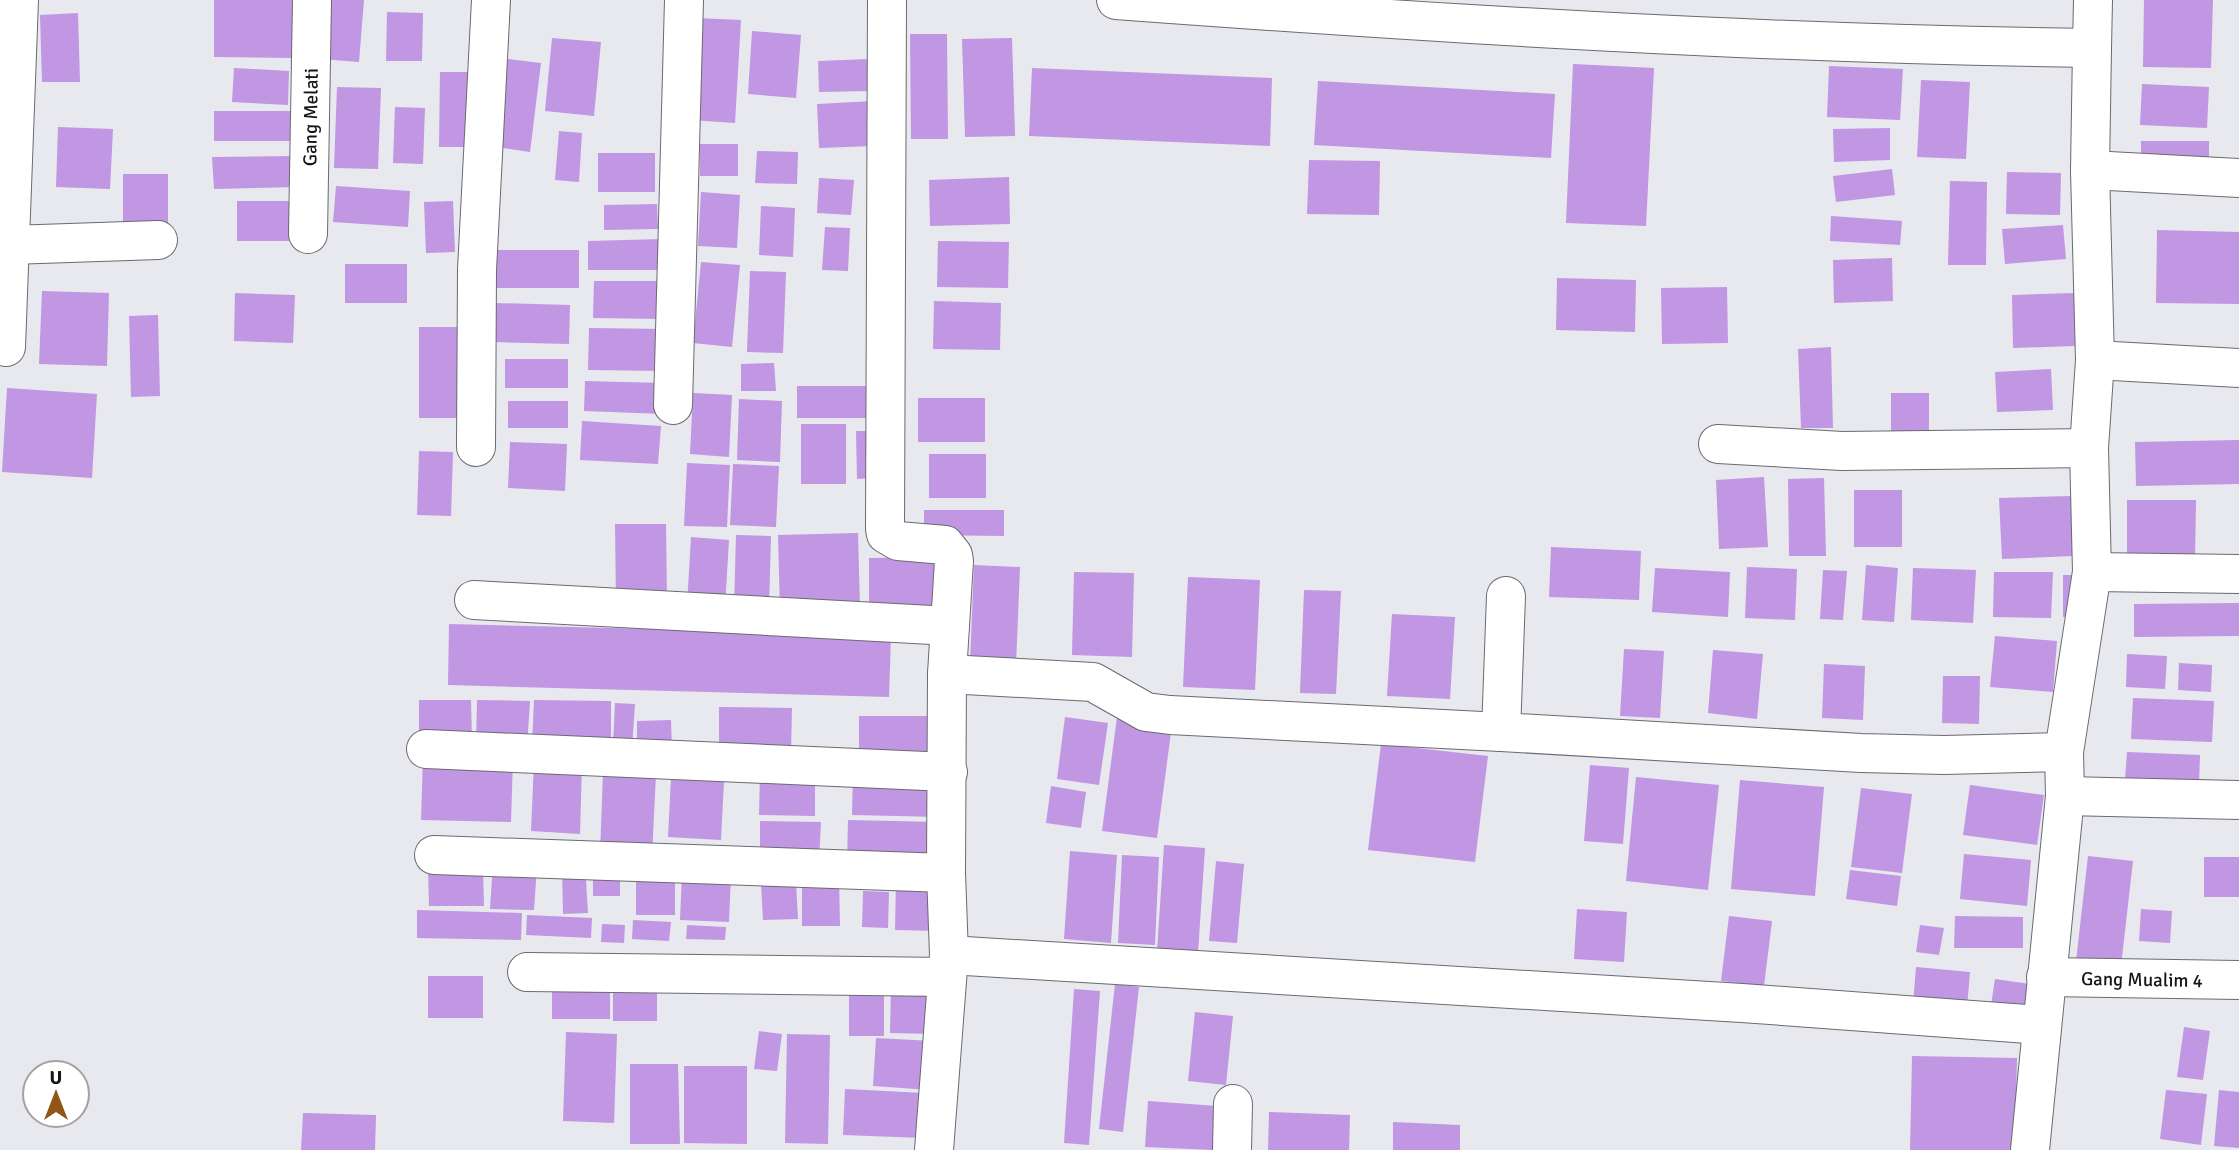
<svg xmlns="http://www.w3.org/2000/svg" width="2239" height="1150" viewBox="0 0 2239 1150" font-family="Signika,sans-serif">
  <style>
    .building { fill: #c196e2 }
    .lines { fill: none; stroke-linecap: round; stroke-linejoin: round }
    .minor-casing { stroke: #6a6a70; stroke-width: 40 }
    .minor { stroke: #fff; stroke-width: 38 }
    .labels { text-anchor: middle; stroke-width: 7; stroke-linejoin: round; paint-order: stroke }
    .street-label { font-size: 19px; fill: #161618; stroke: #fff }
  </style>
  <rect width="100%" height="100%" fill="#e8e8ef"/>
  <g class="building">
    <path d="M214,0H293L292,58L214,57Z"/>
    <path d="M326,0H364L359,62L321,59Z"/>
    <path d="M2144,0H2213L2211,68L2143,67Z"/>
    <path d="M387,12L423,13L422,61H386Z"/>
    <path d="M78,13L80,82H42L40,15Z"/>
    <path d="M697,18L741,20L735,123L691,120Z"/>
    <path d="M752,31L801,35L796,98L748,94Z"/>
    <path d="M910,34H947L948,139H911Z"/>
    <path d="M552,38L601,42L594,116L545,111Z"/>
    <path d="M1012,38L1015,136L965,137L962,39Z"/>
    <path d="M508,59L541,63L530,152L496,147Z"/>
    <path d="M870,59L871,91L819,92L818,61Z"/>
    <path d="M1573,64L1654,68L1646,226L1566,223Z"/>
    <path d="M1829,66L1903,69L1900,120L1827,117Z"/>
    <path d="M234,68L289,71L288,105L232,102Z"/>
    <path d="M1032,68L1272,78L1270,146L1029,136Z"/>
    <path d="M440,72H468V147H439Z"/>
    <path d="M1921,80L1970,82L1966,159L1917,157Z"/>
    <path d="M1318,81L1555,94L1551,158L1314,145Z"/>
    <path d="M2142,84L2209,87L2207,128L2140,125Z"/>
    <path d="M337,87L381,88L378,169L334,168Z"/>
    <path d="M873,101L875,146L819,148L817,104Z"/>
    <path d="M395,107L425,108L423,164L393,163Z"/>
    <rect x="214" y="111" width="81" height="30"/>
    <path d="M58,127L113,129L110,189L56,187Z"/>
    <path d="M1890,128V160L1834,162L1833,129Z"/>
    <path d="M559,131L582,133L579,182L555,180Z"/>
    <rect x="2141" y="141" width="68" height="25"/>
    <rect x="700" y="144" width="38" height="32"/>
    <path d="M757,151L798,152L797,184L755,183Z"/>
    <rect x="598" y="153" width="57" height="39"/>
    <path d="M295,156L296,187L214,189L212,157Z"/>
    <path d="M1309,160L1380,161L1379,215L1307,214Z"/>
    <path d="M1892,169L1895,195L1836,202L1833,176Z"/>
    <path d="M2007,172L2061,173L2060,215L2006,214Z"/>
    <rect x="123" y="174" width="45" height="51"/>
    <path d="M1009,177L1010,224L930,226L929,180Z"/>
    <path d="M819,178L854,180L851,215L817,213Z"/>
    <path d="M1950,181L1987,182L1986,265H1948Z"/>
    <path d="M336,186L410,191L408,227L333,222Z"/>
    <path d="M701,192L740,195L737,248L698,246Z"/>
    <rect x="237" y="201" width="56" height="40"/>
    <path d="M453,201L455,252L426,253L424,202Z"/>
    <path d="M657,204L658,229L604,230V205Z"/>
    <path d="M761,206L795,208L793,257L759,255Z"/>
    <path d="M1831,216L1902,221L1900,245L1830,241Z"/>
    <path d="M2063,225L2066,259L2005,264L2002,229Z"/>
    <path d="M825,227L850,228L848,271L822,270Z"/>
    <path d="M2157,230L2239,232V304L2156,303Z"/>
    <path d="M663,239V270H588V241Z"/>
    <path d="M938,241L1009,242L1008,288L937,287Z"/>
    <rect x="496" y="250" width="83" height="38"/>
    <path d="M1892,258L1893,301L1834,303L1833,260Z"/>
    <path d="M701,262L740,265L732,347L693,343Z"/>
    <rect x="345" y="264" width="62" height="39"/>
    <path d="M750,271L786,272L783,353L747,352Z"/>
    <path d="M1557,278L1636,280L1635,332L1556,330Z"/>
    <path d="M594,281H664L663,319L593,318Z"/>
    <path d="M1727,287L1728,343L1662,344L1661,288Z"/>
    <path d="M42,291L109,293L107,366L39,364Z"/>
    <path d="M235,293L295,295L293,343L234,341Z"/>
    <path d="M2074,293L2075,346L2013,348L2012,295Z"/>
    <path d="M934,301L1001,303L1000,350L933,349Z"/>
    <path d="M495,303L570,305L569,344L493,342Z"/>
    <path d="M158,315L160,396L131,397L129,316Z"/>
    <rect x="419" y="327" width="39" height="91"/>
    <path d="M589,328L666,329L665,371L588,370Z"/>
    <path d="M1831,347L1833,428H1801L1798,349Z"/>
    <rect x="505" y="359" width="63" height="29"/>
    <path d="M774,363L776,391H741V364Z"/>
    <path d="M2051,369L2053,410L1997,412L1995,372Z"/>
    <path d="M585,381L664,383V414L584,411Z"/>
    <rect x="797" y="386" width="72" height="32"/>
    <path d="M7,388L97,394L92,478L2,472Z"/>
    <path d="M693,393L732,395L729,457L690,454Z"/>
    <rect x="1891" y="393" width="38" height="44"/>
    <rect x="918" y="398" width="67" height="44"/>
    <path d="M739,399L782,401L780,462L737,460Z"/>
    <rect x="508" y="401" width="60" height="27"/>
    <path d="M582,421L661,426L658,464L580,460Z"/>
    <rect x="801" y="424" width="45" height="60"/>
    <path d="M856,431H873L874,478L857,479Z"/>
    <path d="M2239,440V484L2136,486L2135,442Z"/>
    <path d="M510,442L567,444L565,491L508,488Z"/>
    <path d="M419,451L453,452L451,516L417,515Z"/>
    <rect x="929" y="454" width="57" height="44"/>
    <path d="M687,463L730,465L727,527L684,526Z"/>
    <path d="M733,464L779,466L776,527L730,525Z"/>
    <path d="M1764,477L1768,547L1719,549L1716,480Z"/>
    <path d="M1824,478L1826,556H1789L1788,479Z"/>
    <rect x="1854" y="490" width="48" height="57"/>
    <path d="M2071,496L2073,556L2002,559L1999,498Z"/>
    <path d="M2127,500H2196L2195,561L2127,560Z"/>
    <path d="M924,510H1004V536L924,535Z"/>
    <path d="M615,524H666L667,599L616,600Z"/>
    <path d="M858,533L860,609L780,611L778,535Z"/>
    <path d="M736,535L771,536L769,609L734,608Z"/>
    <path d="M691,537L729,540L725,607L687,605Z"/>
    <path d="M1551,547L1641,551L1639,600L1549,597Z"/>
    <path d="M936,557L937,618L869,619V558Z"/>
    <path d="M974,565L1020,567L1016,665L970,663Z"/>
    <path d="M1866,565L1898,568L1894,622L1862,620Z"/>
    <path d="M1747,567L1797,569L1795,620L1745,618Z"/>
    <path d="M1655,568L1730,572L1728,617L1652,612Z"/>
    <path d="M1913,568L1976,570L1973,623L1911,620Z"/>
    <path d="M1823,570L1847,571L1843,620L1820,619Z"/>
    <path d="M1074,572L1134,573L1132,657L1072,655Z"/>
    <path d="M1994,572H2053L2051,618L1993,617Z"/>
    <rect x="2063" y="575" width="13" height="42"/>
    <path d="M1188,577L1260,580L1255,690L1183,687Z"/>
    <path d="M1304,590L1341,591L1336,694L1300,693Z"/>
    <path d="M2239,603V636L2134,637V604Z"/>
    <path d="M1392,614L1455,617L1450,699L1387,696Z"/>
    <path d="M449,624L891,635L889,697L448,685Z"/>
    <path d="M1995,636L2057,641L2053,692L1990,687Z"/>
    <path d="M1624,649L1664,651L1660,718L1620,716Z"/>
    <path d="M1713,650L1763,654L1757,719L1708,713Z"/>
    <path d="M2127,654L2167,656L2165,689L2126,687Z"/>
    <path d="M2179,663L2212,665L2211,692L2178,690Z"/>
    <path d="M1824,664L1865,666L1863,720L1822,718Z"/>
    <path d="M1943,676H1980L1979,724L1942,723Z"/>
    <path d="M2133,698L2214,701L2212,742L2131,739Z"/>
    <path d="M419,700H471L472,743H419Z"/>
    <path d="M477,700L530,701L527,748L476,745Z"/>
    <path d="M534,700L611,701V748L532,746Z"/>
    <path d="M615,703L635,704L632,748L613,746Z"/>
    <path d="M719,707L792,708L791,753H719Z"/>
    <rect x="859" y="716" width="78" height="47"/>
    <path d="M1065,717L1108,723L1099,785L1057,779Z"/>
    <path d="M1117,717L1172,725L1157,838L1102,831Z"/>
    <path d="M671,720L672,750H637V721Z"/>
    <path d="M1381,744L1488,756L1475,862L1368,850Z"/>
    <path d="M2127,752L2200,755L2199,784L2125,780Z"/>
    <path d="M423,757L513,759L511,822L421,820Z"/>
    <path d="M534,762L582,764L580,834L531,831Z"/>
    <path d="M1590,765L1629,768L1623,844L1584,841Z"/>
    <path d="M603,772L656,774L652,856L600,854Z"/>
    <path d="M853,772L941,774L940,817L852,815Z"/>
    <path d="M760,773L815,775V816L759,815Z"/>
    <path d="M1636,777L1719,785L1708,890L1626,881Z"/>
    <path d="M671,778L724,781L721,840L668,837Z"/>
    <path d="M1740,780L1824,787L1815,896L1731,889Z"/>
    <path d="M1970,785L2044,795L2037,845L1963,835Z"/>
    <path d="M1051,786L1086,792L1081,828L1046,823Z"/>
    <path d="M1861,788L1912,794L1902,873L1851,867Z"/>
    <path d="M848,820L940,822L939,866L847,864Z"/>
    <path d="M760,821L821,822L819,860L760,858Z"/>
    <path d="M1164,845L1205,848L1198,953L1157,951Z"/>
    <path d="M1070,851L1117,855L1111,943L1064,939Z"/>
    <path d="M1964,854L2031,860L2027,906L1960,899Z"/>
    <path d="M1122,855L1159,857L1155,945L1118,943Z"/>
    <path d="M2088,856L2133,861L2121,966L2076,961Z"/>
    <rect x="2204" y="857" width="35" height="40"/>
    <path d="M1216,861L1244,864L1237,943L1209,941Z"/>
    <path d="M493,863L537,866L534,910L490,909Z"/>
    <path d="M562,864H585L588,913L563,914Z"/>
    <path d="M428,868H483L484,906H429Z"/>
    <rect x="593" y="868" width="27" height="28"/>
    <rect x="636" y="870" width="39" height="45"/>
    <path d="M1850,870L1901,876L1897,906L1846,899Z"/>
    <path d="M682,872L731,874L729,922L680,920Z"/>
    <path d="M802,877H839L840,926H802Z"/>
    <path d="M896,880L938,881L937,931L895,930Z"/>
    <path d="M796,883L798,919L763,920L761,884Z"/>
    <path d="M863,891L889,892L888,928L862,927Z"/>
    <path d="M1577,909L1627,912L1624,962L1574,959Z"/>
    <path d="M2141,909L2172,911L2170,943L2139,941Z"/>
    <path d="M417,910L522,913L521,940L417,938Z"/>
    <path d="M527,915L592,918L591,938L526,935Z"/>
    <path d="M1729,916L1772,921L1764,986L1721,981Z"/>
    <path d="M1955,916L2023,917V948H1954Z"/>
    <path d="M633,920L671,922L669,941L632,939Z"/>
    <path d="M602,924L625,925L624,943L601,942Z"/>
    <path d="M687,925L726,927L725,940L686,939Z"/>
    <path d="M1920,925L1944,928L1939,955L1916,952Z"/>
    <path d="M1916,967L1970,972L1967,1008L1913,1004Z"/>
    <rect x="428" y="976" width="55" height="42"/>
    <rect x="552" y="977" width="58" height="42"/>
    <rect x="613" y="978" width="44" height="43"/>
    <path d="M1995,979L2030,984L2025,1017L1990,1011Z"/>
    <path d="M1115,984L1139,987L1123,1132L1099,1129Z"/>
    <path d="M891,987L936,988L935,1034L890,1033Z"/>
    <rect x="849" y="988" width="35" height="48"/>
    <path d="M1074,989L1100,991L1089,1145L1064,1143Z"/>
    <path d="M1195,1012L1233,1016L1226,1085L1188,1081Z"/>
    <path d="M2184,1027L2210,1031L2203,1080L2177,1077Z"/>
    <path d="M759,1031L782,1034L777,1071L754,1069Z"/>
    <path d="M566,1032L617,1034L614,1123L563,1121Z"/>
    <path d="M787,1034L830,1035L828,1144L785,1143Z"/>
    <path d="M876,1038L933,1041L930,1090L873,1086Z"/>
    <path d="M1912,1056L2017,1058L2015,1150H1910Z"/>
    <path d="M630,1064H678L680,1144H630Z"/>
    <path d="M684,1066H747V1144L684,1143Z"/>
    <path d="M845,1089L924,1093L923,1138L843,1135Z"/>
    <path d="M2166,1090L2207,1094L2201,1145L2160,1139Z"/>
    <path d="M2219,1090L2239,1092V1148L2214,1146Z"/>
    <path d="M1148,1101L1217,1106L1213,1150L1145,1147Z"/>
    <path d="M1269,1112L1350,1115L1349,1150H1268Z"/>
    <path d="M303,1113L376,1115L375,1150H301Z"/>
    <path d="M1393,1122L1460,1125V1150H1393Z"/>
  </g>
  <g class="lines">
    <defs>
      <g id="minor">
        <path d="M887,0L885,529L886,534L898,541L945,545L953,555L954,561L947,674L946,873L949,955L934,1150"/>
        <path d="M1116,0C1441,24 1766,44 2092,48L2093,0"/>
        <path d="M2090,170L2239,178"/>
        <path d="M308,234L312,0"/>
        <path d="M10,245L158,240"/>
        <path d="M6,347L19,0"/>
        <path d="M2095,360L2239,368"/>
        <path d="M673,405L684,0"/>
        <path d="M1718,444L1842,451L2089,448"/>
        <path d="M476,447L477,270L491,0"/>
        <path d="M2092,572L2239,574"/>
        <path d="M474,600L950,626"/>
        <path d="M947,674L1093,682L1146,712L1170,715L1501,732L1861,753L1944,755L2064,752"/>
        <path d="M1501,732L1506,596"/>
        <path d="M426,749L948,772"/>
        <path d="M2065,796L2239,800"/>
        <path d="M434,855L946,873"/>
        <path d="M949,955L1742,1003L2041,1025"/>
        <path d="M527,972L947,977"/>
        <path d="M2046,977L2239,980"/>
        <path d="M1232,1150L1233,1104"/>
        <path d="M2030,1150L2065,796L2064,752L2092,572L2089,448L2095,360L2090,170L2092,48"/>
      </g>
    </defs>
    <use href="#minor" class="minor-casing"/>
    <use href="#minor" class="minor"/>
  </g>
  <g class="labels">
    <g class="street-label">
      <text transform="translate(310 117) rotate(-89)" y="7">Gang Melati</text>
      <text transform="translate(2142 979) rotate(1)" y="7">Gang Mualim 4</text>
    </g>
  </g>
  <g transform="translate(56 1094)"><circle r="33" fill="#ffffff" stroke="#a2a2a3" stroke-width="2"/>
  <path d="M0-5L12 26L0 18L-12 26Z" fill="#915615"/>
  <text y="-10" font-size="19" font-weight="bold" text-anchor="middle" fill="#161618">U</text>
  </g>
</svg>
